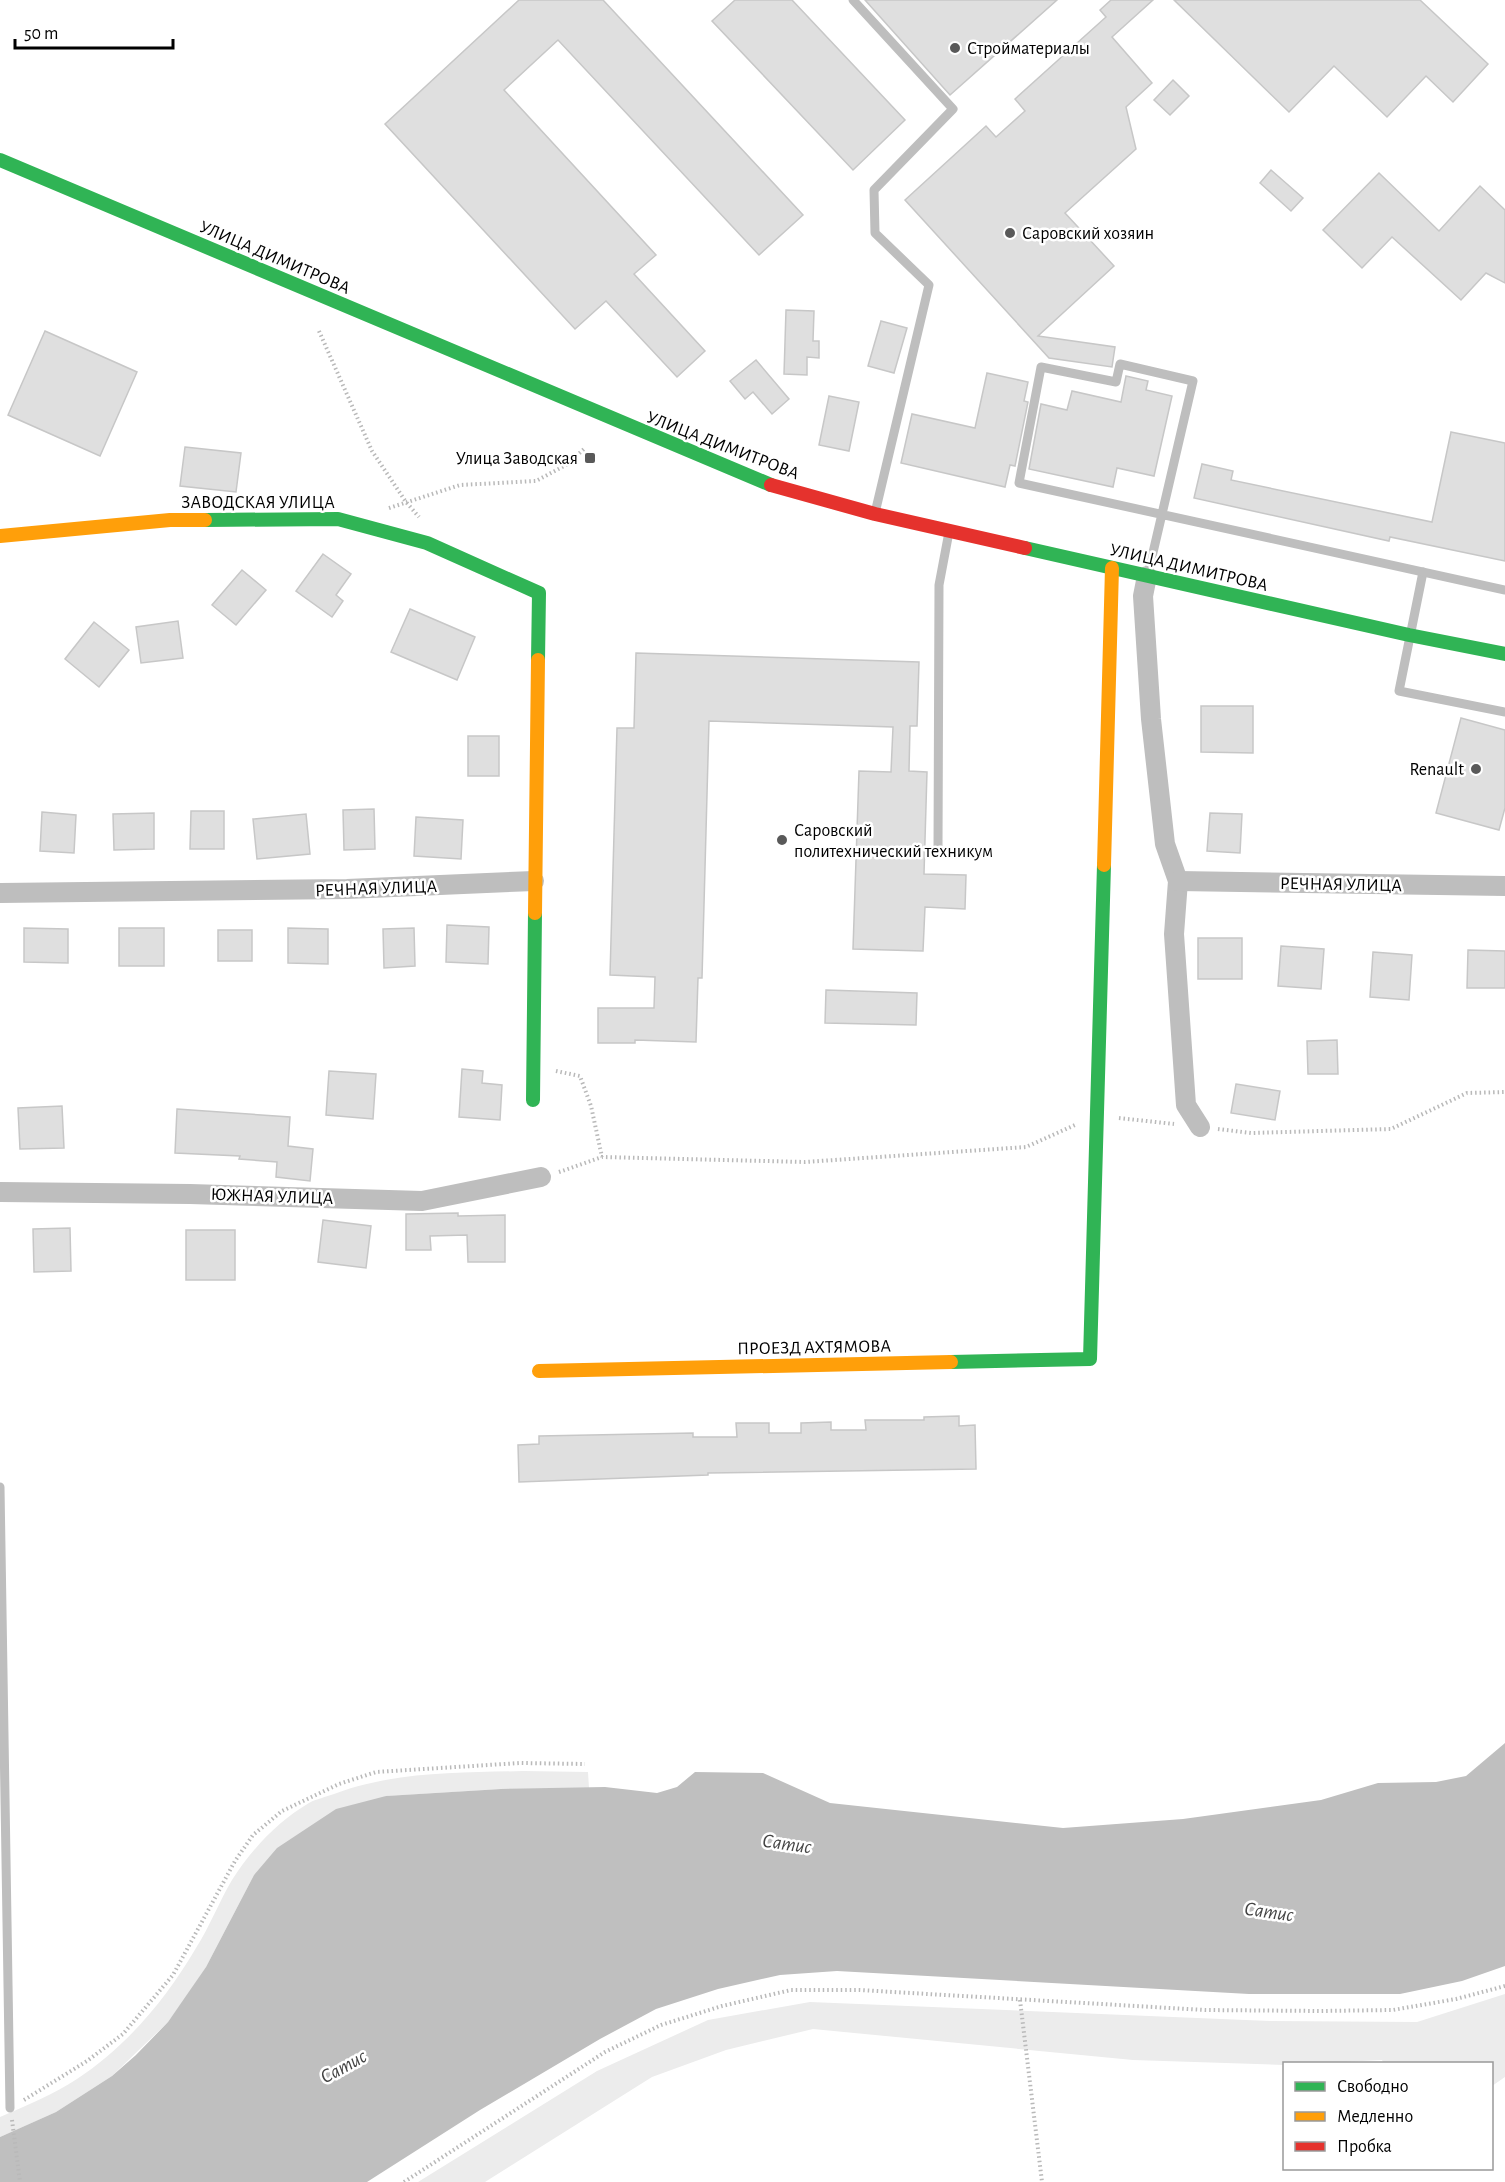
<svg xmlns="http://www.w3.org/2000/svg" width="1505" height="2182" viewBox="0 0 1505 2182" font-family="'Alegreya Sans',sans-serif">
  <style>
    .green { fill: #ececec }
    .water { fill: #bfbfbf }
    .building { fill: #dfdfdf; stroke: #c7c7c7; stroke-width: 1.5 }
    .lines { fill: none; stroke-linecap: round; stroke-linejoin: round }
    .path { stroke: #b9b9b9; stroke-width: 4; stroke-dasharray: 1.5 3; stroke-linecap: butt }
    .lane { stroke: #bebebe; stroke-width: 9 }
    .street { stroke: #bebebe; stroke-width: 20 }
    .fast { stroke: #30b455; stroke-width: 14 }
    .slow { stroke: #ff9f0a; stroke-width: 14 }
    .jam { stroke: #e5322d; stroke-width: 14 }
    .poi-dot { fill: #595959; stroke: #fff; stroke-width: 2 }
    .labels { text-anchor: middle; stroke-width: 5; stroke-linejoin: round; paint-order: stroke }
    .poi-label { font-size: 18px; fill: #000; stroke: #fff; text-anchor: start }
    .street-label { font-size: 18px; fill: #000; stroke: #fff }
    .water-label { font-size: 20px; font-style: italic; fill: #444; stroke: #fff }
  </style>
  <rect width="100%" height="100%" fill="#fff"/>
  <g class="green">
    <path d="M523,1771L588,1772L589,1788L501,1789L386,1796L254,1875L206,1967L186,1997L168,2022L112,2076L56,2112L0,2137V2117C26,2106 54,2094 77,2079C127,2046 166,1999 196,1948C210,1926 219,1902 232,1880C251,1850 278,1821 309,1803C316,1799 326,1797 334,1794C395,1771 459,1773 523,1771Z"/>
    <path d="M1505,1994V2077L1492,2086V2064H1384L1382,2060L1284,2065L1133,2060L813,2029L726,2050L652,2077L485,2182H418L597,2071L708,2020L810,2002L1270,2021L1417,2022Z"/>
  </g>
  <path class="water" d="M1505,1743V1966L1462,1981L1400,1994H1249L837,1971L780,1975L718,1989L656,2009L600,2039L480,2110L367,2182H0V2137L56,2112L112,2076L136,2055L168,2022L206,1967L254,1875L277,1848L336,1809L386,1796L501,1789L605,1787L657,1793L677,1787L695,1772L763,1773L830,1803L1063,1828L1183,1819L1321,1800L1378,1783L1436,1782L1466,1776Z"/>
  <g class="building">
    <path d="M519,0H603L803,215L759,255L558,40L504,90L656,255L634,274L705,351L677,377L606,301L575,329L385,124Z"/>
    <path d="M735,0H792L905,120L853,170L712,21Z"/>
    <path d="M865,0H1057L950,95Z"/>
    <path d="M1111,0H1153L1112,37L1152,83L1126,107L1136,149L1065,213L1114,266L1038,336L1115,347L1112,367L1049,358L905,200L986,126L996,137L1025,111L1015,99L1106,17L1100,10Z"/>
    <path d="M1174,0H1420L1488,64L1453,102L1426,76L1387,117L1334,66L1289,112Z"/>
    <path d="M1173,80L1189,96L1170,115L1154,100Z"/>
    <path d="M1271,170L1303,198L1291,211L1260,183Z"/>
    <path d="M1379,173L1439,231L1480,186L1505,210V283L1486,273L1461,300L1392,237L1362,268L1323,230Z"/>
    <path d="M786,310L814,311L813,341H819V358L807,357V375L784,374Z"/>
    <path d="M881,321L907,328L894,373L868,366Z"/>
    <path d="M45,331L137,372L100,456L8,415Z"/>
    <path d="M756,360L789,399L772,414L753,392L745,399L730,381Z"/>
    <path d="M987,373L1028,382L1024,401L1028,402L1015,466L1010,465L1005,487L901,463L912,414L975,428Z"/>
    <path d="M1126,376L1148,381L1146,390L1172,396L1154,476L1117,468L1113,487L1029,469L1041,404L1067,410L1072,391L1121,402Z"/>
    <path d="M829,396L859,402L849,451L819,445Z"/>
    <path d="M1451,432L1505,443V561L1390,537L1389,541L1194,498L1202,464L1233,471L1231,480L1432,522Z"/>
    <path d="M185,447L241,453L236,492L180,486Z"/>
    <path d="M323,554L351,574L336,595L343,601L332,617L296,591Z"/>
    <path d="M242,570L266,590L236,625L212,605Z"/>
    <path d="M410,609L475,637L457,680L391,652Z"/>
    <path d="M178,621L183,658L141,663L136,627Z"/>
    <path d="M94,622L129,650L99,687L65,659Z"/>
    <path d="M636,653L919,662L917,726H910L909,771L927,772L924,874L966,875L965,909L925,907L923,951L853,949L859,771L891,772L893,727L709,721L702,978H698L696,1042L635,1040V1043H598V1008H654L655,977L610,975L617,728H634Z"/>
    <path d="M1201,706H1253V753L1201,752Z"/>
    <path d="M1461,718L1505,730V808L1499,830L1436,813Z"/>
    <rect x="468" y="736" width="31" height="40"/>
    <path d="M374,809L375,849L344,850L343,810Z"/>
    <path d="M191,811H224V849H190Z"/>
    <path d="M42,812L76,815L74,853L40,851Z"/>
    <path d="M154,813V849L114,850L113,814Z"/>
    <path d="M1210,813L1242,814L1240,853L1207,851Z"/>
    <path d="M306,814L310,854L257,859L253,819Z"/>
    <path d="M416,817L463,820L461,859L414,856Z"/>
    <path d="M447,925L489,927L488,964L446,962Z"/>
    <path d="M24,928L68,929V963L24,962Z"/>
    <rect x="119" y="928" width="45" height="38"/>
    <path d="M288,928L328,929V964L288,963Z"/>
    <path d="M414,928L415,966L384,968L383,929Z"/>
    <rect x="218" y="930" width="34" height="31"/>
    <rect x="1198" y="938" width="44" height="41"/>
    <path d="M1281,946L1324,949L1321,989L1278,986Z"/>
    <path d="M1468,950L1505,951V988H1467Z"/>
    <path d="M1373,952L1412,955L1409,1000L1370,997Z"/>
    <path d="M826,990L917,993L916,1025L825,1023Z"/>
    <path d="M1337,1040L1338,1074H1308L1307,1041Z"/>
    <path d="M462,1069L483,1071L482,1083L502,1085L500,1120L459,1117Z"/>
    <path d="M329,1071L376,1074L373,1119L326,1115Z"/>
    <path d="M1236,1084L1280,1091L1275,1120L1231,1113Z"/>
    <path d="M62,1106L64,1148L20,1149L18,1108Z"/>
    <path d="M177,1109L290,1117L288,1146L313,1149L310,1181L276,1177L277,1162L239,1159L240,1156L175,1153Z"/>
    <path d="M458,1213V1216L505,1215V1262H468L467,1235L430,1236L431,1250H406V1214Z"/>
    <path d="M323,1220L371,1226L366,1268L318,1262Z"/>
    <path d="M70,1228L71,1271L34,1272L33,1229Z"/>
    <rect x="186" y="1230" width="49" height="50"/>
    <path d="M959,1416V1426L975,1425L976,1469L708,1473V1475L519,1482L518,1445L539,1444V1436L693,1433V1437H737L736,1423H769V1433H801V1423L831,1422V1430H866L865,1420H924V1417Z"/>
  </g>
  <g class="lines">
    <g class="path">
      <path d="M319,331L372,451L406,502L419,517"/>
      <path d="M389,508L460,485L536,481L566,465L584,449"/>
      <path d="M556,1071L580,1076L591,1106L602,1157"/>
      <path d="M1119,1118L1174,1124"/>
      <path d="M1218,1129L1251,1133L1391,1129L1467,1093L1505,1092"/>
      <path d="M559,1172L602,1157L805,1162L1026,1147L1075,1125"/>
      <path d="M1020,2000L1042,2182"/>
      <path d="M24,2100L87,2061L123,2034L173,1975L235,1861L253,1835L282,1811L339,1784L376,1772L520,1763L585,1764"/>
      <path d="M12,2120L20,2182"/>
      <path d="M404,2182L605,2052L661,2025L722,2006L791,1990H859L1205,2010L1320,2011L1393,2010L1456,1999L1505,1986"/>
    </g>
    <g class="lane">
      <path d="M853,0L953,109L874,190L875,233L929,285L875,513"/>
      <path d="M1423,572L1399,691L1505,712"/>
      <path d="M1148,574L1193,381L1120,364L1116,382L1041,367L1019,483L1505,590"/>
      <path d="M938,849L939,585L949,532"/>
      <path d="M0,1487L10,2108"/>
    </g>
    <g class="street">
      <path d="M1147,576L1143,596L1151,719L1165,844L1178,881L1174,934L1186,1105L1200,1127"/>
      <path d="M1178,881L1505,886"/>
      <path d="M0,893L347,889L534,881"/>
      <path d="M0,1192L190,1194L422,1201L541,1177"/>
    </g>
    <g class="fast">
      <path d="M0,160L771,485"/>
      <path d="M205,520L338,519L427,543L539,593L538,660"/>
      <path d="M1025,548L1409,635L1505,654"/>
      <path d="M533,1100L535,913"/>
      <path d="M951,1362L1090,1359L1104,865"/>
    </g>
    <g class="slow">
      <path d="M0,536L170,520H205"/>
      <path d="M1104,865L1112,568"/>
      <path d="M535,913L538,660"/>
      <path d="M539,1371L951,1362"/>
    </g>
    <path class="jam" d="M771,485L875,514L1025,548"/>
  </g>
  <g class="poi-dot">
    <circle cx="955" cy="48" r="6"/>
    <circle cx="1010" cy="233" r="6"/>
    <rect x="584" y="452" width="12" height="12" rx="3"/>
    <circle cx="1476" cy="769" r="6"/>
    <circle cx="782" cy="840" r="6"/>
  </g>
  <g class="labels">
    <g class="poi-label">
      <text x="967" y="54">Стройматериалы</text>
      <text x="1022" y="239">Саровский хозяин</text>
      <text x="578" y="464" text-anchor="end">Улица Заводская</text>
      <text x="1464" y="775" text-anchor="end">Renault</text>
      <text x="794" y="836">Саровский<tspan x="794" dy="21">политехнический техникум</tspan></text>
    </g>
    <g class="street-label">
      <text transform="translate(275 257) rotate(23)" y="6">УЛИЦА ДИМИТРОВА</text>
      <text transform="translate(723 445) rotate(21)" y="6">УЛИЦА ДИМИТРОВА</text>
      <text x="258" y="508">ЗАВОДСКАЯ УЛИЦА</text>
      <text transform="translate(1189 567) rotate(13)" y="6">УЛИЦА ДИМИТРОВА</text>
      <text transform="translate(1341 884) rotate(1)" y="6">РЕЧНАЯ УЛИЦА</text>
      <text transform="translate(376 888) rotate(-2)" y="6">РЕЧНАЯ УЛИЦА</text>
      <text transform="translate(272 1196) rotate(2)" y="6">ЮЖНАЯ УЛИЦА</text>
      <text transform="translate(814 1347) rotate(-1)" y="6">ПРОЕЗД АХТЯМОВА</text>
    </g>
    <g class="water-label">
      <text transform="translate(787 1843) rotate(8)" y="7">Сатис</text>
      <text transform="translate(1269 1911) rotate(8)" y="7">Сатис</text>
      <text transform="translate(343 2066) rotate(-29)" y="7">Сатис</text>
    </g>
  </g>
  <rect x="1283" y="2062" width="210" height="108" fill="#ffffff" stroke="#999999" stroke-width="1.5"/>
  <rect x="1295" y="2082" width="30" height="9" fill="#30b455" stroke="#999999" stroke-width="1.5"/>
  <text x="1337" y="2092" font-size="18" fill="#000000">Свободно</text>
  <rect x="1295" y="2112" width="30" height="9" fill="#ff9f0a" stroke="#999999" stroke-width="1.5"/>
  <text x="1337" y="2122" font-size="18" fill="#000000">Медленно</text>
  <rect x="1295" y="2142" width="30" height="9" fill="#e5322d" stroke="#999999" stroke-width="1.5"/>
  <text x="1337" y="2152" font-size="18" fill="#000000">Пробка</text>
  <path d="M15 39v9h158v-9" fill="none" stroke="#000000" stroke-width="3"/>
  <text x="24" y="39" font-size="18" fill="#000000" stroke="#ffffff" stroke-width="4.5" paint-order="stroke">50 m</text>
</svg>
